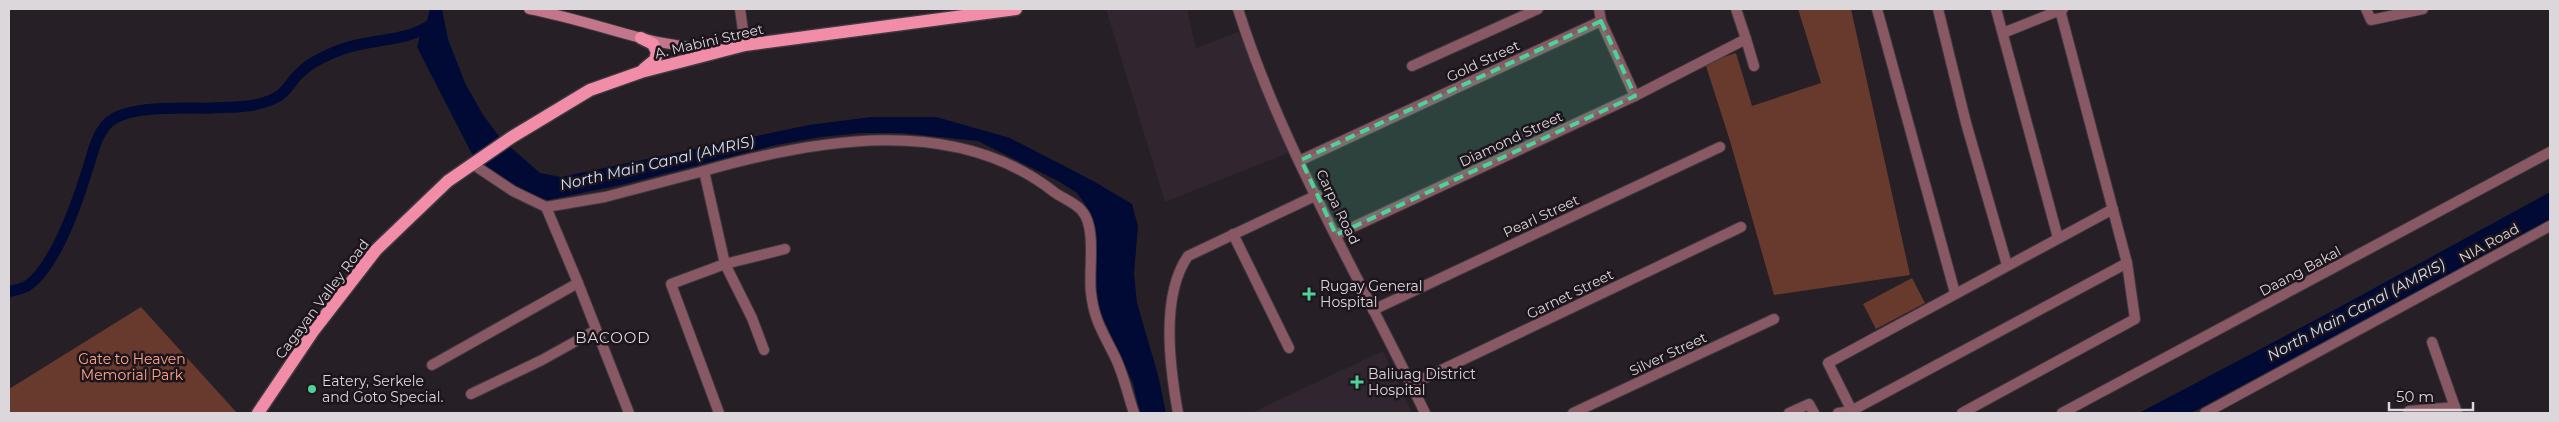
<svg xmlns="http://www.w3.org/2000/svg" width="2559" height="422" viewBox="0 0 2559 422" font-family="Montserrat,sans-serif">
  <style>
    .built { fill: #312530 }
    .green { fill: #673a2d }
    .water { fill: #000a35 }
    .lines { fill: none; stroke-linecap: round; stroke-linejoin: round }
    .canal { stroke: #000a35; stroke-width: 11 }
    .minor-casing { stroke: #3f393e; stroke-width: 12 }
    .tertiary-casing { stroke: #3f393e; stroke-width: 12 }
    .secondary-casing { stroke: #3f393e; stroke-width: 12 }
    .primary-casing { stroke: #3f393e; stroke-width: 15 }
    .minor { stroke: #885865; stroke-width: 10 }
    .tertiary { stroke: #885865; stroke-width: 10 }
    .secondary { stroke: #c3768b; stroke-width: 10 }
    .primary { stroke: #f18da8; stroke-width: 12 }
    .marked { fill: #4dd39a; fill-opacity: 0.2; stroke: #4dd39a; stroke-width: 4; stroke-dasharray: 10 6; stroke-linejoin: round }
    .poi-dot { fill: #4dd39a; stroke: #1d151c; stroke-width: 2 }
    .labels { text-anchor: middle; stroke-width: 5; stroke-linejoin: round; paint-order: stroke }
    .street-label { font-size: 14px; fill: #dcd7db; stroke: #1d151c }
    .poi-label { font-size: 14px; fill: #dcd7db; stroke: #1d151c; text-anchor: start }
    .park-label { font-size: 14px; fill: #ffa389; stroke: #1d151c }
    .water-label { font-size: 15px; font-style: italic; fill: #cfe0ff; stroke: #1d151c }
    .neighbourhood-label { font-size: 15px; letter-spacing: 1px; fill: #dcd7db; stroke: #1d151c }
  </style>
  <rect width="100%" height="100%" fill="#261f25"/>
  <g class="built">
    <path d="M1106,9H1187L1196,48L1238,32L1260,78L1288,153L1165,202Z"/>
    <path d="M1383,351L1412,413H1251Z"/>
  </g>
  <g class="green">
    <path d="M1798,9H1851L1910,275L1774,295L1730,141L1705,63L1736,53L1752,106L1821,83Z"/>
    <path d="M1912,278L1925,303L1876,329L1863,304Z"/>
    <path d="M141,307L237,413H9V389Z"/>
  </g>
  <g class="water">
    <path d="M430,9H442L448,39L465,83L483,115L501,139L540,173L561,177L809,125L871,117H936L1010,138L1095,182L1132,204L1138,226L1134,274L1137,303L1158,375L1166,413H1140L1133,383L1098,308L1095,293L1096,229L1085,204L1077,193L1060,182L978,141L901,133H861L820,137L776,145L625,184L548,200L528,196L488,171L474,158L417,47L422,27L427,21Z"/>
    <path d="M2550,192V220L2191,413H2139L2338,308Z"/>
  </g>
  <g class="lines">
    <path class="canal" d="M9,292C14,290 22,289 27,286C54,268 76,206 86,174C92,157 95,136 108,123C128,104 186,109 212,108C232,107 256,108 275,98C287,93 291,80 301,72C311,62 327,55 340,50C371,38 407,43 433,23"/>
    <defs>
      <g id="minor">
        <path d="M740,9L745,45"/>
        <path d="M1599,9L1601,21"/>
        <path d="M1736,9L1746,39"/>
        <path d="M1877,9L1955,293"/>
        <path d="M1938,9L1966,123L2007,265"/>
        <path d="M1996,9L2058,238"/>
        <path d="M2366,9L2371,20L2423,9"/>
        <path d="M2003,33L2063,9"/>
        <path d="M1412,66L1538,9"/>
        <path d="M1301,160L1601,21L1635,96"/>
        <path d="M474,165L513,191L546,207L578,283L629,413"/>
        <path d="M704,171C816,139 955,114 1054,192C1062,198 1076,203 1082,211C1097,228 1088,271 1091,293C1094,321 1104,334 1116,359C1124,376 1128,396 1134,413"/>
        <path d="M546,207L605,197L704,171L725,264L752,318L764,350"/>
        <path d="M1233,234L1289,348"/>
        <path d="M1336,235L1635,96L1746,39L1754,66"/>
        <path d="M1373,310L1720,147"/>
        <path d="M2432,342L2457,413"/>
        <path d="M432,365L578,283"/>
        <path d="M1410,385L1741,227"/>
        <path d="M471,394L542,360L596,330"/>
        <path d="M719,413L671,284L725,264L785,249"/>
        <path d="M1178,413C1170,368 1160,296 1188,256L1317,195"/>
        <path d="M1573,413L1774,319"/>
        <path d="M1789,413L1809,404L1814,413"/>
        <path d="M1838,413L1851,411L2127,263"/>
        <path d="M1853,413L1828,363L2113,209"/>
        <path d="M1962,413L2135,319L2127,263L2060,10"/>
        <path d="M2062,413L2550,152"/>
        <path d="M2408,413L2409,411L2455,407"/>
      </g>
      <g id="tertiary">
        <path d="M1238,9C1282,149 1362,281 1425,413"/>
        <path d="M2205,413L2550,226"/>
      </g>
      <path id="secondary" d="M529,9C567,16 603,28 641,38C667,45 694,48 721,49"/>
      <g id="primary">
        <path d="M641,38L653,44L657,52L655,60L644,69"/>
        <path d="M258,413L314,330L376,250L448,181L512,137L590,90L641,72L745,45L1016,9"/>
      </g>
    </defs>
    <use href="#minor" class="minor-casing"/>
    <use href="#tertiary" class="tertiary-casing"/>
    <use href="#secondary" class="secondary-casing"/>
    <use href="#primary" class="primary-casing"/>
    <use href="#minor" class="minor"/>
    <use href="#tertiary" class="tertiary"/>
    <use href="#secondary" class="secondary"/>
    <use href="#primary" class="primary"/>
  </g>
  <path class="marked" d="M1601,21L1635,96L1336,235L1301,160Z"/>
  <g class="poi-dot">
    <path d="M1306.5 286.5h5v5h5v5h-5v5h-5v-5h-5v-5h5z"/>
    <path d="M1354.5 374.5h5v5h5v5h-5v5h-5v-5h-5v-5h5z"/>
    <circle cx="312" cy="389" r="5"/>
  </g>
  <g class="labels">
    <g class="street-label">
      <text transform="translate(709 41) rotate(-13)" y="5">A. Mabini Street</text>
      <text transform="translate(1483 61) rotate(-25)" y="5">Gold Street</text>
      <text transform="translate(1511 139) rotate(-25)" y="5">Diamond Street</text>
      <text transform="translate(1338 207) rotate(64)" y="5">Carpa Road</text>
      <text transform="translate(1541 216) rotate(-25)" y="5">Pearl Street</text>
      <text transform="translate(2489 243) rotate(-29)" y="5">NIA Road</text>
      <text transform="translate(2300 271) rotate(-28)" y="5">Daang Bakal</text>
      <text transform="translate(1570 294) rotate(-26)" y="5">Garnet Street</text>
      <text transform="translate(322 299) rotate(-53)" y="5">Cagayan Valley Road</text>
      <text transform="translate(1668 354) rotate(-25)" y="5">Silver Street</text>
    </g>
    <g class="poi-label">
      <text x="1320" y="291">Rugay General<tspan x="1320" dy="16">Hospital</tspan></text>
      <text x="1368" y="379">Baliuag District<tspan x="1368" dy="16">Hospital</tspan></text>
      <text x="322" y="386">Eatery, Serkele<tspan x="322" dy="16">and Goto Special.</tspan></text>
    </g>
    <g class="park-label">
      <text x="132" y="364">Gate to Heaven<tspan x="132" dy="16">Memorial Park</tspan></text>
    </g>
    <g class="water-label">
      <text transform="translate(657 163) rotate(-13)" y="5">North Main Canal (AMRIS)</text>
      <text transform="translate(2356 310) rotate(-28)" y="5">North Main Canal (AMRIS)</text>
    </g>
    <g class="neighbourhood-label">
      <text x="613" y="343">BACOOD</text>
    </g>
  </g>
  <rect width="2559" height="422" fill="none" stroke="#dcd7db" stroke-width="20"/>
  <path d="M2389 402v8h84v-8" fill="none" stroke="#dcd7db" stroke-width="2.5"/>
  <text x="2396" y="402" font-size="15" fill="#dcd7db" stroke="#1d151c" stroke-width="4" paint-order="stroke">50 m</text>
</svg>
